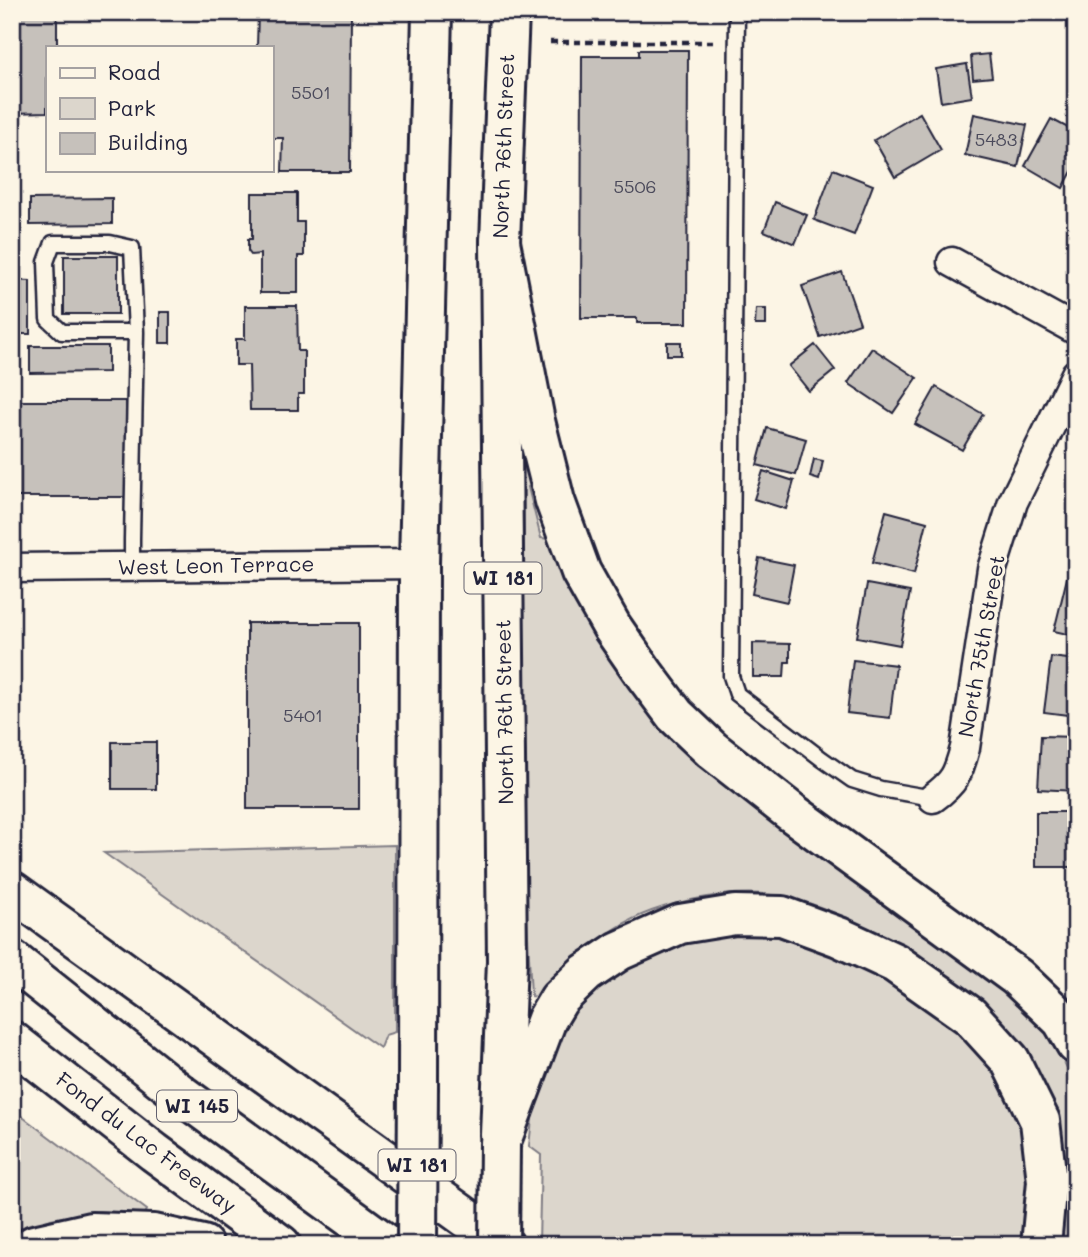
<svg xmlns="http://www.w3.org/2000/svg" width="1088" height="1257" viewBox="0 0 1088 1257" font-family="Mali,sans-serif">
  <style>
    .green { fill: #dcd6cc; stroke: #7f7c84; stroke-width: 2 }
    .building { fill: #c6c1bb; stroke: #22223b; stroke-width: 2 }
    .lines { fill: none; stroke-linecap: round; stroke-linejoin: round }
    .lane-casing { stroke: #22223b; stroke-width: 19 }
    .street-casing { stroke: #22223b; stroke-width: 33 }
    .primary-casing { stroke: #22223b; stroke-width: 44 }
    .highway-casing { stroke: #22223b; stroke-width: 44 }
    .path { stroke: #22223b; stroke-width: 4.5; stroke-dasharray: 7 5; stroke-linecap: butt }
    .lane { stroke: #fcf5e5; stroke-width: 14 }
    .street { stroke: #fcf5e5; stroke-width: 28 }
    .primary { stroke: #fcf5e5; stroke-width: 38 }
    .highway { stroke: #fcf5e5; stroke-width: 38 }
    .primary-bridge-casing { stroke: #22223b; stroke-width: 44; stroke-linecap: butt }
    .primary-bridge { stroke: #fcf5e5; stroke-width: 38 }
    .labels { text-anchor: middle; stroke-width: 6; stroke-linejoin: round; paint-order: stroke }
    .number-label { font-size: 18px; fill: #4b4a5b }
    .shield { fill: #fcf5e5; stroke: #63616e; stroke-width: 2 }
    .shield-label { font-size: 19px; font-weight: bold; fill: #22223b }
    .street-label { font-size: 21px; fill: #22223b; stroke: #fcf5e5 }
  </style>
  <rect width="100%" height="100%" fill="#fcf5e5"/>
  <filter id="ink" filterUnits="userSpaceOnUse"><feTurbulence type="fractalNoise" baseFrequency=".0143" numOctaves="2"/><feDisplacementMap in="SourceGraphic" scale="14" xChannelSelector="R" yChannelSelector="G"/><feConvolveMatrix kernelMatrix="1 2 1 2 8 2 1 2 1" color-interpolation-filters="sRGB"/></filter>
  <g filter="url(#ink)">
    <g class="green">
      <path d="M524,442L536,484L528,487L541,538L551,539L594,625L1027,1004L1059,1051L1076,1087V1245H1052L1059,1147L885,937C854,921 820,904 785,897C735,887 658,901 615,929C587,947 561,972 539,997L531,996L522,817Z"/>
      <path d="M395,845V1032L385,1035L380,1048L104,853Z"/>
      <path d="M702,926L786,929L863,961L964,1032L1005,1084L1023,1134L1030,1179L1027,1232L1022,1245L539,1244L541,1155L529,1146L536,1084L563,1026L586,991Z"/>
      <path d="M12,1109L147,1210L145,1214L99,1211L51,1219L12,1235Z"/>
    </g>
    <g class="building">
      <path d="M12,12H57V47H47V112L12,113Z"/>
      <path d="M258,12H351L350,172H282L283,138H271V47H257Z"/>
      <path d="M797,12H827L828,18H797Z"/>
      <path d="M639,50H688L687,323H637V318H581L582,56H639Z"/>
      <path d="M989,54L992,77L973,79L971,56Z"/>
      <path d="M967,64L972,97L941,102L936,69Z"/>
      <path d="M920,113L941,150L895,177L874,140Z"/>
      <path d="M974,114L1027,125L1018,167L965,155Z"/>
      <path d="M1051,119L1076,132V164L1063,188L1025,166Z"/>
      <path d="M833,169L873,185L854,235L814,220Z"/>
      <path d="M252,193H297V222H304V256H298V293H260V254L251,255L248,251V239H252Z"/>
      <path d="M112,198V224L30,225V199Z"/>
      <path d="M775,202L807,215L795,244L764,231Z"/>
      <rect x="64" y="256" width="54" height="58"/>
      <path d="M842,272L860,323L820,337L802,286Z"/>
      <path d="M12,280L30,281V334H12Z"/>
      <path d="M245,306H297L298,351H304V394H298V410H250L249,365H236V339H245Z"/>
      <path d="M756,309H766V325H755Z"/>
      <rect x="160" y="312" width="10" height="31"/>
      <rect x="667" y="342" width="14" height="13"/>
      <path d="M815,345L835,370L809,391L789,366Z"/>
      <path d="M30,346H108V372L30,373Z"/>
      <path d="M872,348L917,378L893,413L848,383Z"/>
      <path d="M12,350H18L19,401H126V497H12Z"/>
      <path d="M936,387L983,414L962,450L915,424Z"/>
      <path d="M767,428L806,439L796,475L757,465Z"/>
      <path d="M814,459L823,461L819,480L810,477Z"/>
      <path d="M763,471L794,481L786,509L754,499Z"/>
      <path d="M886,511L927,522L914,574L872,563Z"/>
      <path d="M759,558L794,565L787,602L752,594Z"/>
      <path d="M1067,578L1076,580V636L1054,631Z"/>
      <path d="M867,584L910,592L900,645L857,637Z"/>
      <rect x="247" y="623" width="112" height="186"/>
      <path d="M753,643L790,644V662H785L784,677H753Z"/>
      <path d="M1051,657L1076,660V716L1044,712Z"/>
      <path d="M853,660L896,665L890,718L847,713Z"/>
      <path d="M1041,736L1076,737V791L1038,789Z"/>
      <rect x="112" y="742" width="44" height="47"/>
      <rect x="1036" y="812" width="40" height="55"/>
    </g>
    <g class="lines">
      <defs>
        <g id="lane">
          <path d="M737,12L731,676L737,694L822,759L852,780L881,789L933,798"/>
          <path d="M132,567V539L136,332L132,248L110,243H53L46,262L48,319L62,332H136"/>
        </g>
        <g id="street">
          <path d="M952,262L1076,330"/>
          <path d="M12,568L419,564"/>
          <path d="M933,798C955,782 958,774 965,748L992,569L1013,502L1076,374"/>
        </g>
        <g id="primary">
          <path d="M418,1086L419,564L432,12"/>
          <path d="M500,1135L507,961L500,242L509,12"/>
        </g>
        <g id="highway">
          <path d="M500,242L535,421L555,501L581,572L612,627L645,675L675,715L712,750L791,812L1017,977L1062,1020L1076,1044"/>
          <path d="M12,891L504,1245"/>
          <path d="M12,960L182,1095L388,1245"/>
          <path d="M12,1041L154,1152L281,1245"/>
          <path d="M500,1144L547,1019L559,999L586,973L619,951L680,924L735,915L782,916L839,937L895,963L970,1016L1010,1060L1040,1121L1047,1181L1041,1245"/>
          <path d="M34,1245L91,1232L154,1234L203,1245"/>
        </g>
      </defs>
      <use href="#lane" class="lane-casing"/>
      <use href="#street" class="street-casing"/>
      <use href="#primary" class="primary-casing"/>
      <use href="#highway" class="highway-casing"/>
      <path class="path" d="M550,42H714"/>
      <use href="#lane" class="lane"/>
      <use href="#street" class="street"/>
      <use href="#primary" class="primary"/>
      <use href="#highway" class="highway"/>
      <defs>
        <g id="primary-bridge">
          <path d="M417,1245L418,1086"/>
          <path d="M499,1245L500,1144"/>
        </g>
      </defs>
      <use href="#primary-bridge" class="primary-bridge-casing"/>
      <use href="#primary-bridge" class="primary-bridge"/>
    </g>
  </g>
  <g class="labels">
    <g class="number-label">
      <text x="311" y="99">5501</text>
      <text x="996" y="146">5483</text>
      <text x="635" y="193">5506</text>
      <text x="303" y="722">5401</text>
    </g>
    <g class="shield">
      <rect x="464.5" y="562.5" width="77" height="31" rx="5"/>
      <rect x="157" y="1090.5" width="80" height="31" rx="5"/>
      <rect x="378.5" y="1149.5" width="77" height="31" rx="5"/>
    </g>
    <g class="shield-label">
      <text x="503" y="585">WI 181</text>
      <text x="197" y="1113">WI 145</text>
      <text x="417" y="1172">WI 181</text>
    </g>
    <g class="street-label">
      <text transform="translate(504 146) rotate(-88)" y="7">North 76th Street</text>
      <text transform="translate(216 566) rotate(-1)" y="7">West Leon Terrace</text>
      <text transform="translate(982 646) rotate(-80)" y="7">North 75th Street</text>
      <text transform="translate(505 712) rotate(-91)" y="7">North 76th Street</text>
      <text transform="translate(146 1143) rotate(37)" y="7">Fond du Lac Freeway</text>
    </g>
  </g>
  <rect width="1088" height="1257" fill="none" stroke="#fcf5e5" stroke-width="42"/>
  <rect x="21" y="21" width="1046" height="1215" fill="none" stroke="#22223b" stroke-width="2.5" filter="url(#ink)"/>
  <rect x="46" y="46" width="228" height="126" fill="#fcf5e5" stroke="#a5a1a1" stroke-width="2"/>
  <rect x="60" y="68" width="35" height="10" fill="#fcf5e5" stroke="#a5a1a1" stroke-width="2"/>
  <text x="108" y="80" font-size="21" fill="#22223b">Road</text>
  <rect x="60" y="98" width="35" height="21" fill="#dcd6cc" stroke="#a5a1a1" stroke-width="2"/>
  <text x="108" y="116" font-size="21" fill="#22223b">Park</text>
  <rect x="60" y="133" width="35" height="21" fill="#c6c1bb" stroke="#a5a1a1" stroke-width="2"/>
  <text x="108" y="150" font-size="21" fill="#22223b">Building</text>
</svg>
